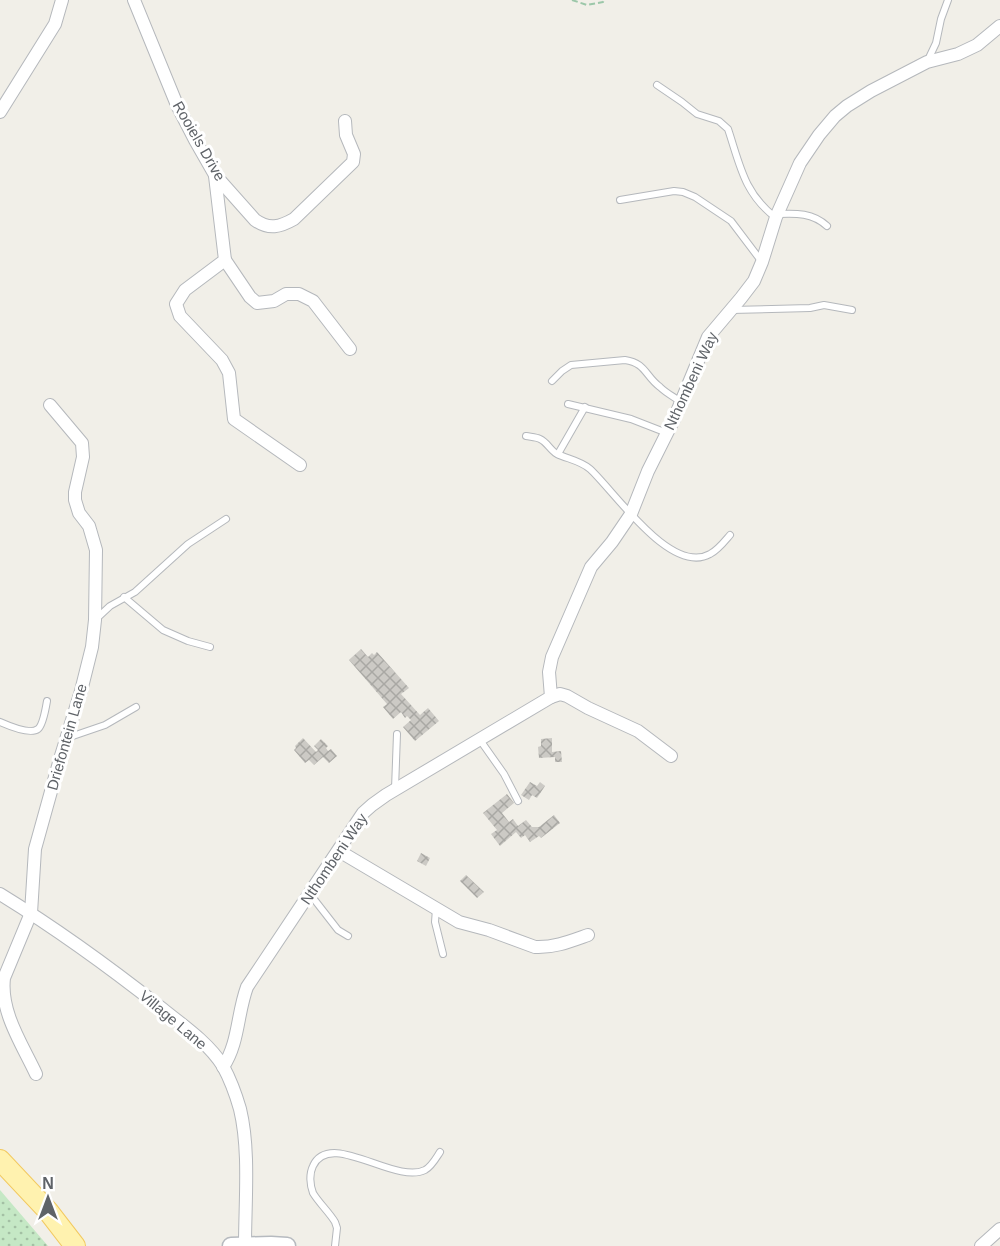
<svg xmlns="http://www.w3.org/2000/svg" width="1000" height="1246" viewBox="0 0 1000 1246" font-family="Helvetica,sans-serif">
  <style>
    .grass { fill: url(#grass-dots) }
    .building { fill: url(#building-cross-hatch) }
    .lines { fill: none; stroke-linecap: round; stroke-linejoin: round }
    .lane-casing { stroke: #b5b8bc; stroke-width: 8 }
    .street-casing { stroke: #b5b8bc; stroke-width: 14 }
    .secondary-casing { stroke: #b6babf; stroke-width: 19 }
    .primary-casing { stroke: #f2c960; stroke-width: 22 }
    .path { stroke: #9cc7a9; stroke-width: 2; stroke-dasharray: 6 3; stroke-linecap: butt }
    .lane { stroke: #fff; stroke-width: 6 }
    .street { stroke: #fff; stroke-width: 12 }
    .secondary { stroke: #fff; stroke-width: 16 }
    .primary { stroke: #fff2af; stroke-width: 20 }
    .labels { text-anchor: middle; stroke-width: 6; stroke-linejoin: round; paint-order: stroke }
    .street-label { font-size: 15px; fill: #5f6368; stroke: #fff }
  </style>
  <defs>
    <pattern id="grass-dots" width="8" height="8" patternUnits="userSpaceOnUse" patternTransform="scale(1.5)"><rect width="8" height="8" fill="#c5e8c5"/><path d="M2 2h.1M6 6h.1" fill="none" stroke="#a3c0a4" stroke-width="1.8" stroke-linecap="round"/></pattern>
    <pattern id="building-cross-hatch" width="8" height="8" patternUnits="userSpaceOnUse" patternTransform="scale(1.5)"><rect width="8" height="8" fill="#cccac5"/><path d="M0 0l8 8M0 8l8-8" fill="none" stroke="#a9a8a4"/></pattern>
  </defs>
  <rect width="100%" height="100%" fill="#f1efe8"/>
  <path class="grass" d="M0,1190L48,1246H0Z"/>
  <g class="building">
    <path d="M361,649L368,657L372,653L374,655L377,652L409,688L401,694L420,715L428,708L439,721L415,741L403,727L411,720L407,716L405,718L401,712L393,719L383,707L387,704L349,660Z"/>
    <path d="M303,738L316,752L318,750L314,746L321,739L328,746L326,748L328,751L331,749L337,756L329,763L323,757L314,765L309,760L305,763L294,750L296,748L295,746Z"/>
    <path d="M552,738V752L561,751L562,762H555V757L539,758L538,747L541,746V739Z"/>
    <path d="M530,782L537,786L540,782L545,786L537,798L532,795L529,800L521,795Z"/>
    <path d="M507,794L514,803L502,813L509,822L513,819L518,826L526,820L532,827H539L554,815L560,823L541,838L539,836L530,842L525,835L521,838L516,832L500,846L491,834L497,830L483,813Z"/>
    <path d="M421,853L430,858L426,866L417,861Z"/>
    <path d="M466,875L484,892L477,898L460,881Z"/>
  </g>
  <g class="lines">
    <defs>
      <g id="lane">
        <path d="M927,62L936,43L941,19L948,0"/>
        <path d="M657,85L682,102L697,114L719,121L728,129C740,165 744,193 775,217"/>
        <path d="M620,200L674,191L683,192L695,197L731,221L762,262"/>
        <path d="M778,214C796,213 813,213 827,226"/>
        <path d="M731,310L810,308L824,305L852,310"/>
        <path d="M552,381L562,371L571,365L625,360C646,363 645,376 660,387C666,393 674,397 681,402"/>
        <path d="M568,404L631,419L667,433"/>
        <path d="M526,436C531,437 536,437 540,439C547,442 550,450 557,454C568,459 581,461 590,469C615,492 671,576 710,554C718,550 724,542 730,535"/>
        <path d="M558,454L585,407"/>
        <path d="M124,597L163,630L188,641L210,647"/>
        <path d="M95,620L110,606L135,592L188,544L226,519"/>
        <path d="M0,722C9,726 30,735 38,729C43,725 46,707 47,701"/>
        <path d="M67,738L105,725L136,707"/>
        <path d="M480,740L504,774L518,801"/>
        <path d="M395,789L397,734"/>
        <path d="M310,894L338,930L348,936"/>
        <path d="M436,909L435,922L443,954"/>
        <path d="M335,1246L337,1228L335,1222C329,1212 319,1203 313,1193C310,1185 309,1174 313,1166C330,1129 395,1185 425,1170C432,1166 436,1158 440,1152"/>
      </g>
      <g id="street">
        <path d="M134,0L177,105L195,140L215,175L255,220C269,230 280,227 294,219L353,162L354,154L346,135L345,121"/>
        <path d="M0,112L55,24L62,0"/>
        <path d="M215,176L225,260L185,290L176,304L180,316L222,360L229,373L234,419L300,465"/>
        <path d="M225,260L250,297L257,303L274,301L286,294H299L313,301L350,349"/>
        <path d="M551,697L560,694L567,696L588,708L638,731L671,756"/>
        <path d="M339,851L459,922L489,930L535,947C554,948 571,941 588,935"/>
        <path d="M0,894C57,929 108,966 160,1007C181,1024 208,1042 223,1066C230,1079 236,1095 240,1109C250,1150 245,1202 245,1245"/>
        <path d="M223,1067C239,1043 237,1014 247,987L363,813L372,805L386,795L551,697L549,672L552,657L591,567L612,542L631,514L648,471L674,419L708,337L741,298L754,281L762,262L776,217L800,163L819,135L835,116L847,106L871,91L927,62L958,54L977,45L1000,26"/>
        <path d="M36,1074C22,1044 0,1012 4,978L31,913L35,849L60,759L81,691L92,647L95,620L96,550L89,526L79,513L75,500V492L83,457L82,443L50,405"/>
        <path d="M981,1246L1000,1229"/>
      </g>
      <path id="secondary" d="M231,1246L271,1245L287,1246"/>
      <path id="primary" d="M0,1160L48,1211L75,1246"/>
    </defs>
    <use href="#lane" class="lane-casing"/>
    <use href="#street" class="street-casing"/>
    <use href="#secondary" class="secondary-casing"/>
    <use href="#primary" class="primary-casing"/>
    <path class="path" d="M572,0L587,5L603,2L604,0"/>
    <use href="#lane" class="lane"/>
    <use href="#street" class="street"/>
    <use href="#secondary" class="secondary"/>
    <use href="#primary" class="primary"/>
  </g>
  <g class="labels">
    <g class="street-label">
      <text transform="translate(199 141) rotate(60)" y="5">Rooiels Drive</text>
      <text transform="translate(691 381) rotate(-65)" y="5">Nthombeni Way</text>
      <text transform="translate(67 737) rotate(-74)" y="5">Driefontein Lane</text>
      <text transform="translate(334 859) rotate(-56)" y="5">Nthombeni Way</text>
      <text transform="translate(173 1020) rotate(40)" y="5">Village Lane</text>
    </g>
  </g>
  <g transform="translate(48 1198)" stroke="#ffffff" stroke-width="4.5" paint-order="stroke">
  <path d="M0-4.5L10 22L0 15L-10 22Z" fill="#5f6368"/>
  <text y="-9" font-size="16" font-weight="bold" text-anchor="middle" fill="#5f6368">N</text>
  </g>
</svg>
